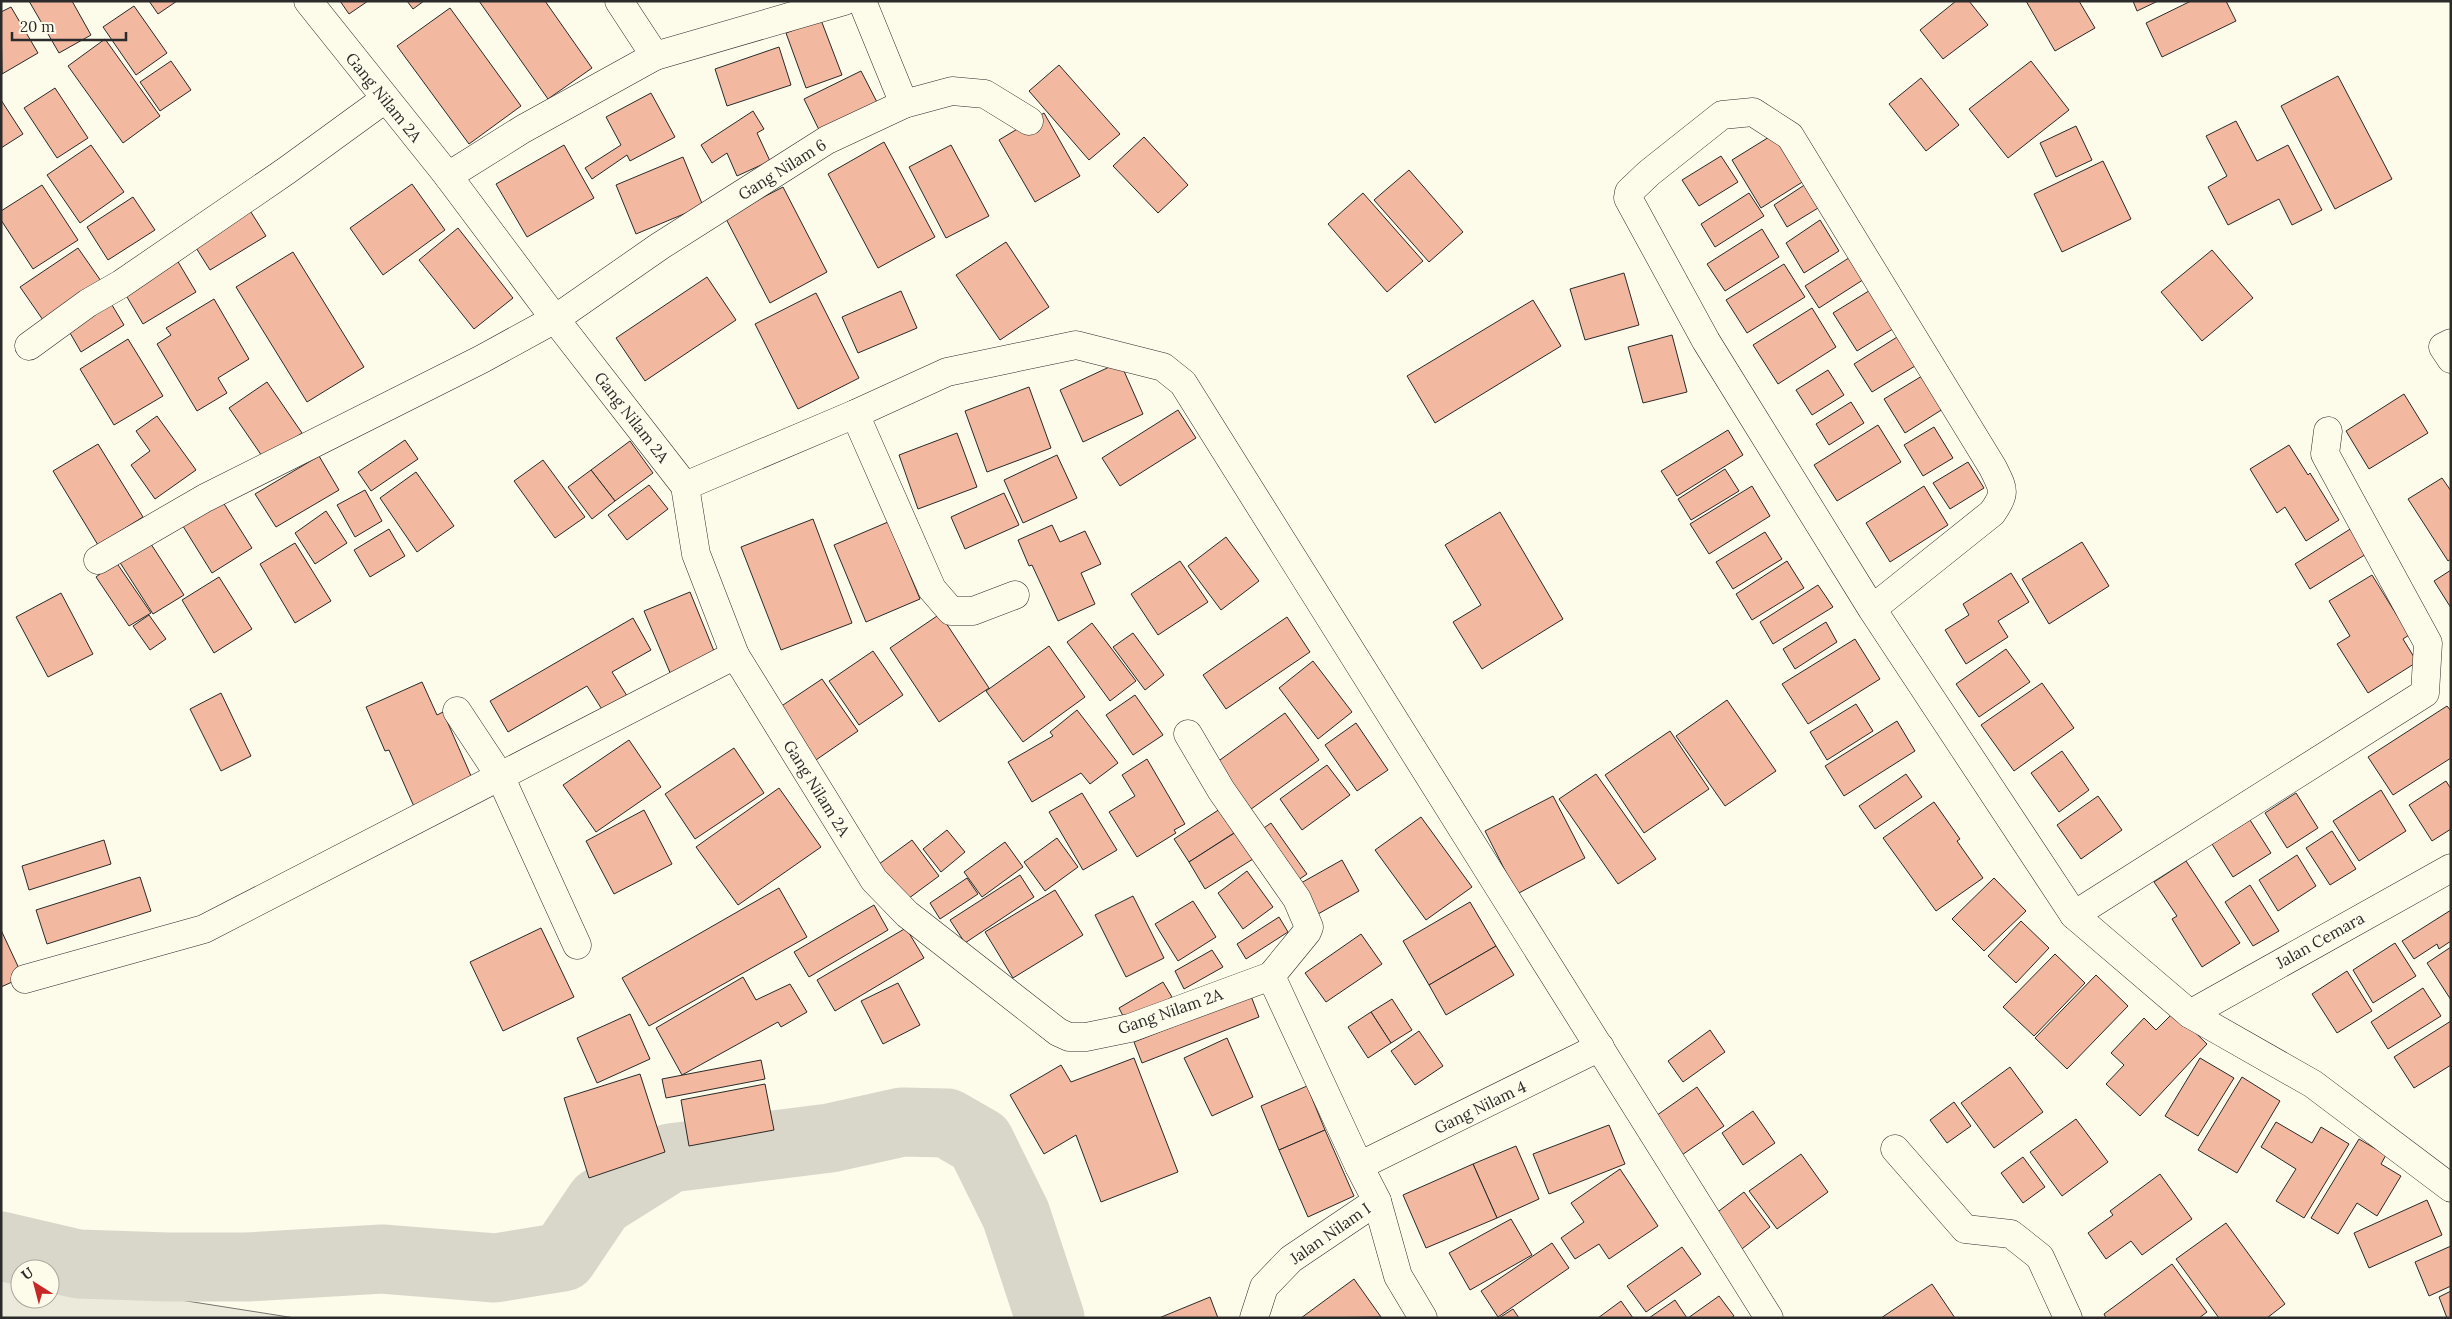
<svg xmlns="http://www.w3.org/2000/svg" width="2452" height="1319" viewBox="0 0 2452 1319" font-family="Lora,serif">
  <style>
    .green { fill: #ecebdb; stroke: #74746e }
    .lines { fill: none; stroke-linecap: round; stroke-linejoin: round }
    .river { stroke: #d8d7c9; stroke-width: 69 }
    .building { fill: #f2b8a0; stroke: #2b2b2b }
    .street-casing { stroke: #2b2b2b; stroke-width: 29 }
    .street { stroke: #fdfbea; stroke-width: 28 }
    .labels { text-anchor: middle; stroke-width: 4; stroke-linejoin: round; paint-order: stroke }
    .street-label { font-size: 16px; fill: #2b2b2b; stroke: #fdfbea }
  </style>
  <rect width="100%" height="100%" fill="#fdfbea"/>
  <path class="green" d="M1,1277L20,1279V1299H50V1282L104,1288L295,1318H1Z"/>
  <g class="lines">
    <path class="river" d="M1,1246L78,1264L168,1267H247L382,1259L495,1268L563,1257L600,1202L670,1158L830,1138L902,1122L947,1123L980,1142L1016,1215L1050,1318"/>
  </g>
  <g class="building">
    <path d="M29,1H72L91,35L59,53Z"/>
    <path d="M149,1H177L158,14Z"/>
    <path d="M340,1H368L349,14Z"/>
    <path d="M407,1H424L413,9Z"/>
    <path d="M479,1H545L592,68L548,99Z"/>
    <path d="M1956,1H1969L1988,25L1943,59L1920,30Z"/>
    <path d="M2026,1H2079L2095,28L2055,51Z"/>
    <path d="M2133,1H2158L2137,11Z"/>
    <path d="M2191,1H2226L2236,21L2162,57L2146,23Z"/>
    <path d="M134,6L167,53L136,75L103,27Z"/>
    <path d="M11,7L38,53L2,74L1,12Z"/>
    <path d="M450,8L521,106L469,144L397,46Z"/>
    <path d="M821,20L842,75L806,88L786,33Z"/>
    <path d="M105,39L160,116L123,143L68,66Z"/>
    <path d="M779,47L791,85L727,106L715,69Z"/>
    <path d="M171,61L191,90L160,111L140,82Z"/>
    <path d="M2031,61L2069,110L2008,158L1969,109Z"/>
    <path d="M1059,65L1120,134L1089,160L1029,91Z"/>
    <path d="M861,71L880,108L822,136L804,99Z"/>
    <path d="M2338,76L2392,179L2335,209L2281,106Z"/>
    <path d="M1921,78L1959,125L1926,151L1889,104Z"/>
    <path d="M55,88L88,138L57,158L24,108Z"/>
    <path d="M651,93L675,137L630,161L627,155L592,179L585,168L621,145L606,117Z"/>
    <path d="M1,100L23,134L1,148Z"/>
    <path d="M753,111L764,129L757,133L770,161L737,176L727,153L712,163L701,145Z"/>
    <path d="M1044,113L1080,176L1035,202L999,140Z"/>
    <path d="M2236,121L2257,161L2288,145L2322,210L2292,225L2279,199L2228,225L2208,187L2227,176L2206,136Z"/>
    <path d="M2076,126L2092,160L2056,177L2040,143Z"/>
    <path d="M1774,134L1804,181L1761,208L1732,160Z"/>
    <path d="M1144,137L1188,185L1158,213L1113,166Z"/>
    <path d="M884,142L935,237L878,268L828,174Z"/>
    <path d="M91,145L124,192L80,223L47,175Z"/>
    <path d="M564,145L594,198L527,237L496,184Z"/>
    <path d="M951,145L989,216L946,238L909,167Z"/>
    <path d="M1721,156L1738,182L1699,206L1682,180Z"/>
    <path d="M683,157L703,206L636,234L616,185Z"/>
    <path d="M2103,161L2131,219L2062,252L2034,194Z"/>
    <path d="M1409,170L1463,232L1429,262L1374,200Z"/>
    <path d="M1809,182L1823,205L1787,227L1774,205Z"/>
    <path d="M412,184L445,230L383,275L350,228Z"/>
    <path d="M42,185L78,240L33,269L1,220V211Z"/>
    <path d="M783,187L827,272L770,303L725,217Z"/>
    <path d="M1363,193L1423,261L1387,292L1328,224Z"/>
    <path d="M1749,193L1764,216L1715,247L1701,224Z"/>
    <path d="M133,197L155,230L108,260L87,227Z"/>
    <path d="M249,209L266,236L210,270L193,243Z"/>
    <path d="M1820,220L1839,251L1804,273L1786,243Z"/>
    <path d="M458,228L513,298L474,329L419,260Z"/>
    <path d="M1762,229L1779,257L1725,291L1707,264Z"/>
    <path d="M1006,242L1049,307L1000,340L956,275Z"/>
    <path d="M78,248L101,281L43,320L20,287Z"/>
    <path d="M2212,250L2253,298L2202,341L2161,292Z"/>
    <path d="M293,252L364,367L307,402L236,287Z"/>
    <path d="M1855,254L1869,276L1819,308L1805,286Z"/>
    <path d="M177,260L196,292L143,324L124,292Z"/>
    <path d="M1784,264L1805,297L1747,333L1726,300Z"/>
    <path d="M1624,273L1639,325L1585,340L1570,289Z"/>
    <path d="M707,277L736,320L645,381L616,338Z"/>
    <path d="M1872,289L1896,327L1857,351L1833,313Z"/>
    <path d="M901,291L917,328L858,353L842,317Z"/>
    <path d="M816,293L859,378L798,409L755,324Z"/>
    <path d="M214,299L249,359L218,378L227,393L197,411L157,344L171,335L166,328Z"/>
    <path d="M109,300L124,325L81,352L66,326Z"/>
    <path d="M1533,300L1561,346L1435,423L1407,376Z"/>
    <path d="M1812,308L1836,347L1778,384L1753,345Z"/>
    <path d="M1902,334L1920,363L1872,392L1854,364Z"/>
    <path d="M1672,335L1687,392L1643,403L1628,347Z"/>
    <path d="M128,339L163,396L114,425L80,369Z"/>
    <path d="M1120,362L1143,414L1083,442L1060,390Z"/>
    <path d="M1828,370L1844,395L1812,415L1796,390Z"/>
    <path d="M1922,376L1943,409L1905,433L1884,399Z"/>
    <path d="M267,382L302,433L264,459L229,408Z"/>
    <path d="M1029,387L1051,448L987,472L965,411Z"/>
    <path d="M2404,394L2428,433L2369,469L2346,431Z"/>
    <path d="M1851,402L1864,423L1829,445L1816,424Z"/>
    <path d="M1178,410L1196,438L1120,486L1102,458Z"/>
    <path d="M157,416L196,470L155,499L131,465L150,451L136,431Z"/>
    <path d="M1878,425L1901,462L1837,501L1814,465Z"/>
    <path d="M1934,427L1953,458L1923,476L1904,445Z"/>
    <path d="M1728,430L1743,455L1677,496L1661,471Z"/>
    <path d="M957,433L977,487L918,509L899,455Z"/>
    <path d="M405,440L418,459L371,491L358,472Z"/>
    <path d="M630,441L653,473L615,501L591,470Z"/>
    <path d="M98,444L143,517L98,545L53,471Z"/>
    <path d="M2289,445L2308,475L2310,473L2339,520L2306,541L2285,507L2277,513L2250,469Z"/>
    <path d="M1057,455L1077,498L1023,523L1004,480Z"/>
    <path d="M319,456L339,490L276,527L255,494Z"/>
    <path d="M543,460L585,517L555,538L514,481Z"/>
    <path d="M1968,462L1984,488L1950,509L1933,483Z"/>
    <path d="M1725,469L1739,491L1691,520L1678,499Z"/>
    <path d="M591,470L615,501L592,519L568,487Z"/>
    <path d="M416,472L454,526L417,552L380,498Z"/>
    <path d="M2442,478L2451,491V559L2448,561L2408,499Z"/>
    <path d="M649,485L668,509L627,540L608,515Z"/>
    <path d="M1752,486L1770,516L1709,554L1690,524Z"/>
    <path d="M1924,486L1948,525L1890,562L1866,523Z"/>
    <path d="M365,490L382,521L355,537L337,505Z"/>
    <path d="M1004,493L1019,525L965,549L951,517Z"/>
    <path d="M221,499L252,548L212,573L181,523Z"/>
    <path d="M326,511L347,543L315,564L295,533Z"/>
    <path d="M1500,512L1563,619L1482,669L1453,622L1481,605L1445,545Z"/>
    <path d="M813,519L852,623L781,650L741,547Z"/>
    <path d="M888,522L920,599L866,622L834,545Z"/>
    <path d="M1052,525L1060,542L1085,531L1101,564L1081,573L1095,604L1058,621L1032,565L1029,566L1018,540Z"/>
    <path d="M2355,526L2371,551L2310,589L2295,564Z"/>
    <path d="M389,529L405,556L370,577L354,550Z"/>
    <path d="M1765,532L1782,559L1733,589L1716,562Z"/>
    <path d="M1226,537L1259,581L1221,610L1188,566Z"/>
    <path d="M149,541L184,595L153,614L119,561Z"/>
    <path d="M2082,542L2109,586L2049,624L2022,579Z"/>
    <path d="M295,543L331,601L295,623L260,564Z"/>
    <path d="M1180,561L1208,602L1158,635L1131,594Z"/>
    <path d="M1787,561L1804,588L1752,620L1736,594Z"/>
    <path d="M116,562L151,613L129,626L96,577Z"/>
    <path d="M2451,570V608L2434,581Z"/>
    <path d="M2011,573L2029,602L1998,621L2008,637L1966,664L1945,630L1969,615L1963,604Z"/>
    <path d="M2372,575L2409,635L2403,639L2417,662L2368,693L2337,644L2350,636L2329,601Z"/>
    <path d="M219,577L252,629L214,653L182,600Z"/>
    <path d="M1818,585L1833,607L1773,644L1760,622Z"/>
    <path d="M690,592L716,656L671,675L644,611Z"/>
    <path d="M61,593L93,654L48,677L16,617Z"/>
    <path d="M940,614L989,688L939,722L890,648Z"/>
    <path d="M149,615L166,639L150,650L133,626Z"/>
    <path d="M1287,617L1310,652L1226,709L1203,675Z"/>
    <path d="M633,618L651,650L612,672L629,699L605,714L587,686L508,732L490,701Z"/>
    <path d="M1826,622L1837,642L1795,669L1783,649Z"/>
    <path d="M1092,623L1136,681L1110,701L1067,642Z"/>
    <path d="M1133,633L1164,675L1145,690L1113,647Z"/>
    <path d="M1855,639L1880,679L1808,724L1782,684Z"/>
    <path d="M1049,646L1085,697L1023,742L986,691Z"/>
    <path d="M2006,649L2030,682L1979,717L1956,684Z"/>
    <path d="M873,651L903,695L859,725L829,681Z"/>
    <path d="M1313,661L1352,712L1318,739L1279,688Z"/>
    <path d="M822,679L858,731L813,762L777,709Z"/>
    <path d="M422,682L437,715L443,712L475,785L416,811L389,750L385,751L366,707Z"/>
    <path d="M2042,683L2074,728L2014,771L1981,725Z"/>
    <path d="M221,693L251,756L221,771L190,709Z"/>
    <path d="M1135,695L1163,735L1133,755L1106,715Z"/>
    <path d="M1727,700L1776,771L1725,806L1676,736Z"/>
    <path d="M1856,704L1873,731L1827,760L1810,732Z"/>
    <path d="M2447,706L2451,711V758L2393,795L2368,757Z"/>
    <path d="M1077,710L1118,763L1090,784L1081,773L1032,802L1008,762L1053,736L1050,732Z"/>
    <path d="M1285,713L1319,760L1247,812L1213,765Z"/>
    <path d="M1897,721L1915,751L1844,796L1825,766Z"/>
    <path d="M1356,723L1388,770L1357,791L1325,745Z"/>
    <path d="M1670,731L1709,789L1644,833L1605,775Z"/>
    <path d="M629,740L661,787L596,832L563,785Z"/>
    <path d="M734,748L764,793L695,839L665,794Z"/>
    <path d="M2062,751L2089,790L2059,812L2031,773Z"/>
    <path d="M1147,759L1185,824L1174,830L1176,833L1137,857L1109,812L1135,796L1122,775Z"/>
    <path d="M1327,765L1350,795L1302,830L1280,799Z"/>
    <path d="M1596,774L1656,859L1618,884L1559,799Z"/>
    <path d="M1906,774L1922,797L1875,829L1859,806Z"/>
    <path d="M2446,781L2451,789V829L2432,841L2409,805Z"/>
    <path d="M779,788L821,847L738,905L696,847Z"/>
    <path d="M2381,790L2406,831L2359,861L2333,821Z"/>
    <path d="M1082,793L1117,850L1083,870L1049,812Z"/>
    <path d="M2296,793L2318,828L2287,848L2265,813Z"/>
    <path d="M1553,796L1585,858L1517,894L1485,831Z"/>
    <path d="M2098,796L2122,830L2081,859L2057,825Z"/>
    <path d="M1934,802L1960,839L1957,841L1983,878L1936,911L1883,838Z"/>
    <path d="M1223,807L1237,831L1189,862L1174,839Z"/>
    <path d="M644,810L672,864L614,894L586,841Z"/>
    <path d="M1421,817L1472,887L1426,920L1375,850Z"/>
    <path d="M2250,820L2271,853L2233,877L2212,844Z"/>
    <path d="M1271,823L1307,874L1291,885L1255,834Z"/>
    <path d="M947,830L965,852L941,872L923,849Z"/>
    <path d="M2332,831L2356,869L2330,885L2306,848Z"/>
    <path d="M1236,832L1253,859L1205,889L1189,862Z"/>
    <path d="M1057,838L1078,867L1045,891L1024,862Z"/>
    <path d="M104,840L111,864L29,890L22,866Z"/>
    <path d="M912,840L939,876L901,904L875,867Z"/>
    <path d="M1005,842L1023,867L982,897L964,872Z"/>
    <path d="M2297,855L2316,886L2278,911L2259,880Z"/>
    <path d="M1342,860L1359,891L1318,914L1301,883Z"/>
    <path d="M2186,861L2240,943L2202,967L2172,919L2177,916L2154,882Z"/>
    <path d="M1247,871L1273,907L1243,929L1218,893Z"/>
    <path d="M1020,875L1034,897L965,943L950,920Z"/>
    <path d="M140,877L151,911L47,944L36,910Z"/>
    <path d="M967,878L978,894L940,919L930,903Z"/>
    <path d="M1994,878L2026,911L1984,951L1952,919Z"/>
    <path d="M2250,885L2279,931L2253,946L2225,902Z"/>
    <path d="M779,888L807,937L649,1026L622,978Z"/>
    <path d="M1055,890L1083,935L1013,978L985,932Z"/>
    <path d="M1133,896L1164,958L1126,977L1095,915Z"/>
    <path d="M1193,901L1216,937L1178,961L1155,924Z"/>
    <path d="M1470,902L1496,946L1429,985L1403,941Z"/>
    <path d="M874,905L888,930L809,977L794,952Z"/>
    <path d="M2451,910V941L2439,949L2437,944L2414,959L2402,941Z"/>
    <path d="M1279,917L1288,932L1246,959L1237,944Z"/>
    <path d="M2021,921L2049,948L2016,983L1988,956Z"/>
    <path d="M541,928L574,997L503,1031L470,962Z"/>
    <path d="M906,928L924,958L835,1011L817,980Z"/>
    <path d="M1,930L23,977L1,987Z"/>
    <path d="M1361,934L1382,964L1326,1002L1305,973Z"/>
    <path d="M2395,943L2416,976L2373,1003L2353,970Z"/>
    <path d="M1496,946L1514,975L1446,1015L1429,985Z"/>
    <path d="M2451,947V1000L2427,963Z"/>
    <path d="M1212,950L1223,967L1184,989L1175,971Z"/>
    <path d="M2055,954L2085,983L2034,1036L2003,1007Z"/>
    <path d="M2347,971L2372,1011L2337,1033L2312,994Z"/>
    <path d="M2096,975L2128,1006L2067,1069L2035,1038Z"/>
    <path d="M743,977L756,1000L790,984L807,1012L781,1027L778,1022L682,1075L656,1028Z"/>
    <path d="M1163,982L1172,997L1127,1024L1119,1008Z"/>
    <path d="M898,983L920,1025L883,1044L861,1001Z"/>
    <path d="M2423,988L2441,1016L2388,1049L2371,1022Z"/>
    <path d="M1251,996L1259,1017L1142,1063L1134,1042Z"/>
    <path d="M1392,999L1412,1030L1391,1043L1371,1012Z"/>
    <path d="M1371,1012L1391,1043L1368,1058L1348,1027Z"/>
    <path d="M2174,1012L2207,1044L2140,1116L2106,1084L2124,1065L2111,1053L2144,1018L2156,1030Z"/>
    <path d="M630,1014L650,1059L597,1083L577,1038Z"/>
    <path d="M2451,1021V1065L2414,1088L2394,1057Z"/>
    <path d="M1710,1030L1725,1052L1683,1082L1668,1061Z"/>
    <path d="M1419,1031L1443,1066L1415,1085L1391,1051Z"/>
    <path d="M1227,1038L1253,1097L1212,1116L1184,1058Z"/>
    <path d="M1134,1058L1178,1172L1101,1202L1076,1135L1044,1154L1010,1095L1061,1065L1071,1082Z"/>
    <path d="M2200,1058L2234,1078L2198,1136L2165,1116Z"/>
    <path d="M761,1060L765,1079L666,1098L662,1079Z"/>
    <path d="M2010,1067L2043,1112L1994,1148L1961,1103Z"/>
    <path d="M640,1074L665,1152L589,1178L564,1098Z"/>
    <path d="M2242,1077L2280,1101L2237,1173L2198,1150Z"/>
    <path d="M765,1084L774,1130L689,1146L681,1100Z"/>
    <path d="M1307,1086L1325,1130L1279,1150L1261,1106Z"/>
    <path d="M1697,1087L1724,1126L1679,1157L1653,1118Z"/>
    <path d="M1954,1102L1971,1126L1947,1143L1930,1120Z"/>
    <path d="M1753,1111L1775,1143L1743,1165L1722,1133Z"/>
    <path d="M2076,1119L2108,1162L2062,1196L2030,1152Z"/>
    <path d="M2276,1122L2312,1143L2321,1127L2349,1144L2304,1218L2276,1201L2296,1169L2261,1147Z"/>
    <path d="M1609,1125L1625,1164L1549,1194L1533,1154Z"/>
    <path d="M1325,1130L1354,1196L1308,1217L1279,1150Z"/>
    <path d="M2359,1139L2386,1155L2381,1164L2401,1176L2377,1216L2357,1203L2338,1234L2311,1218Z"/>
    <path d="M1516,1146L1539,1199L1497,1218L1473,1164Z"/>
    <path d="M1801,1154L1828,1192L1777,1229L1749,1191Z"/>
    <path d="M2023,1157L2045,1187L2023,1203L2001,1173Z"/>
    <path d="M1473,1164L1497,1218L1426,1248L1403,1195Z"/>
    <path d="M1620,1169L1658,1226L1609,1259L1599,1244L1575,1259L1561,1238L1584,1222L1571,1203Z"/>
    <path d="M2160,1174L2192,1219L2142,1255L2131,1241L2106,1259L2088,1233L2113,1215L2110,1211Z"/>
    <path d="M1744,1192L1770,1227L1738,1252L1711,1217Z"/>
    <path d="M2427,1200L2442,1235L2369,1268L2354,1233Z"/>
    <path d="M1511,1219L1532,1255L1470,1290L1449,1253Z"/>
    <path d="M2226,1223L2285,1304L2267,1318H2219L2176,1259Z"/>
    <path d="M1552,1243L1569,1268L1498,1317L1481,1291Z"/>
    <path d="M2451,1246V1286L2429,1296L2415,1262Z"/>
    <path d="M1682,1247L1701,1274L1646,1312L1627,1286Z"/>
    <path d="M2172,1264L2207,1312L2199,1318H2106L2104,1314Z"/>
    <path d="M1354,1279L1381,1317L1301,1318Z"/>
    <path d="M1932,1284L1955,1318H1881Z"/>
    <path d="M2451,1291V1318H2447L2439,1297Z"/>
    <path d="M1719,1296L1734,1316L1731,1318H1688Z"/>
    <path d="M1210,1297L1218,1318H1159Z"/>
    <path d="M1675,1300L1687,1318H1649Z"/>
    <path d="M1621,1301L1633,1318H1598Z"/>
    <path d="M1513,1309L1519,1318H1499Z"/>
  </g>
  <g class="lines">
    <defs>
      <g id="street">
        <path d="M308,1L448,176L555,319L685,486L696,554L735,655L874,880L907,914L1058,1032L1069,1037H1086L1130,1028L1271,976L1359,1166L1377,1201L1398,1276L1423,1318"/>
        <path d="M619,1L655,56"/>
        <path d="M862,1L904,104"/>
        <path d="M448,176L523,129L655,56L844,1"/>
        <path d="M2451,343L2443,347L2451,359"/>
        <path d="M29,346L88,303L121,284L286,171L385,99"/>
        <path d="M855,414L932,589L951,611H973L1015,595"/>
        <path d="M685,486L855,414L947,372L1076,345L1163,367L1183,383L1769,1318"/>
        <path d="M98,560L205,498L482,359L555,319L660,246L827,140L904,104L952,91L985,94L1029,121"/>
        <path d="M1872,609L1992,513C2007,492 2003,489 1993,468L1790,136L1753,112L1722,115L1649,173L1629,192L1628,198L1706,341L1872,609L2074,915L2190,1014L2313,1084L2451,1188"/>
        <path d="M457,711L500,776L577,945"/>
        <path d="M1188,734L1221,790L1297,899L1309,927L1307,932L1271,976"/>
        <path d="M2074,915L2425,693L2428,643L2325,454L2328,431"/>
        <path d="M25,979L204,929L735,655"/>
        <path d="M2190,1014L2451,868"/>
        <path d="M1895,1149L1965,1229L2011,1234L2040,1257L2068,1318"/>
        <path d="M1359,1166L1600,1047"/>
        <path d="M1254,1318L1264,1287L1291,1259L1377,1201"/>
      </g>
    </defs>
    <use href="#street" class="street-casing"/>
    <use href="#street" class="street"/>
  </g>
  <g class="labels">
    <g class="street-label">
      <text transform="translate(384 97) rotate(51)" y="6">Gang Nilam 2A</text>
      <text transform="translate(782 169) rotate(-32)" y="6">Gang Nilam 6</text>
      <text transform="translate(632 417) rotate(52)" y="6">Gang Nilam 2A</text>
      <text transform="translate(817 788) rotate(58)" y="6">Gang Nilam 2A</text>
      <text transform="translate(2320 940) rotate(-29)" y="6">Jalan Cemara</text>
      <text transform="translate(1170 1011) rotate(-19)" y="6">Gang Nilam 2A</text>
      <text transform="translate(1480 1107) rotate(-26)" y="6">Gang Nilam 4</text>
      <text transform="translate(1330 1233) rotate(-35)" y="6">Jalan Nilam I</text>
    </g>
  </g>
  <rect width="2452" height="1319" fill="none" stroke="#2b2b2b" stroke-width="5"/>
  <g transform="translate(35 1284) rotate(324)"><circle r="24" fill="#fdfbea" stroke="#a9a89e"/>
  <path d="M0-4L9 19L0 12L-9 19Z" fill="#c62828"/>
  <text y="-8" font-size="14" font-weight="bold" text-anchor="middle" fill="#2b2b2b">U</text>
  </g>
  <path d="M12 32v8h114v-8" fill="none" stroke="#2b2b2b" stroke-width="2.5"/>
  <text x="20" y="32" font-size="15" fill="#2b2b2b" stroke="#fdfbea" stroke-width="4" paint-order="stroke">20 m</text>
</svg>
